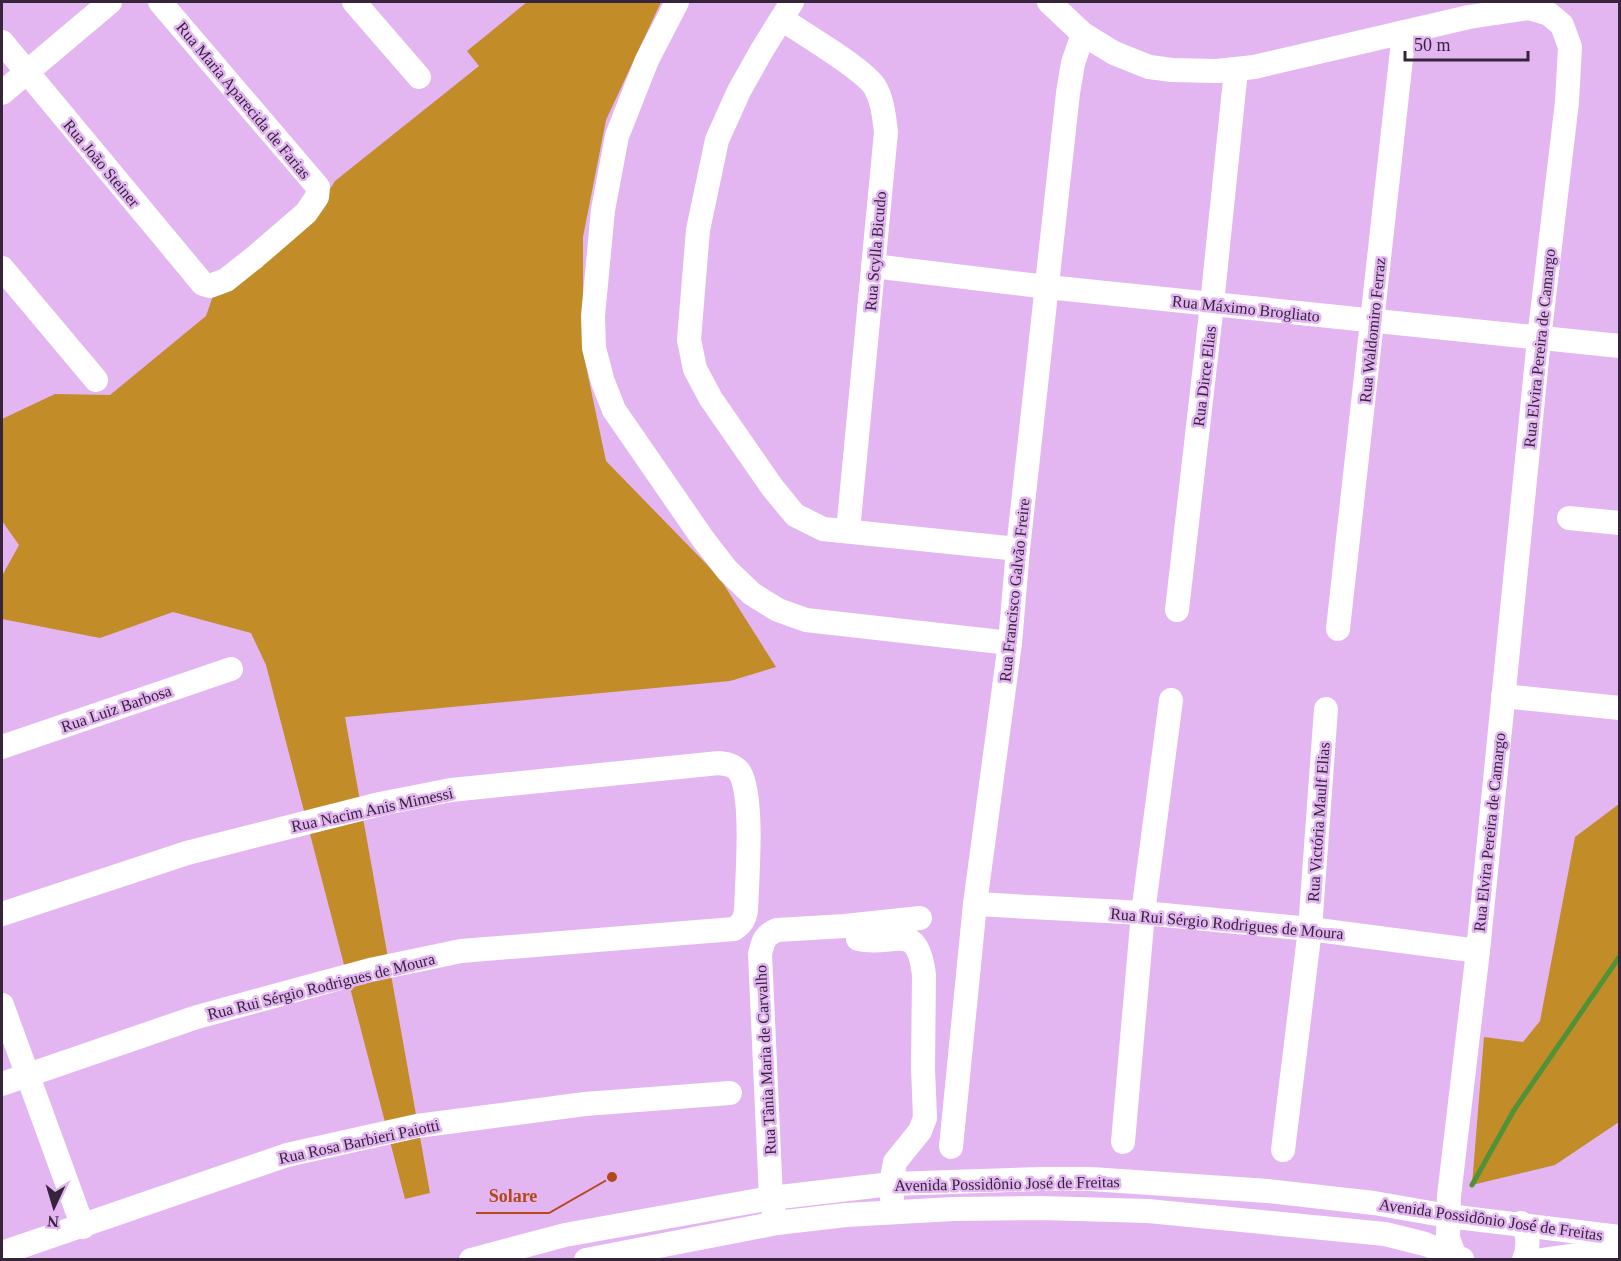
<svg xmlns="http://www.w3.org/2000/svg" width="1621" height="1261" viewBox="0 0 1621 1261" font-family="'Times New Roman',serif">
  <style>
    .green { fill: #c28c28 }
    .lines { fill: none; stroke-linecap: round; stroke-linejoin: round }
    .stream { stroke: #509237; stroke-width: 5 }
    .minor { stroke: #fff; stroke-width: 24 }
    .labels { text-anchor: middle; stroke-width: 5; stroke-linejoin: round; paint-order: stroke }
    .street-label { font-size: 16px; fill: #36243b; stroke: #e3b5f1 }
    .leader { fill: none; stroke: #b3491a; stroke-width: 2 }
    .callout-dot { fill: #b3491a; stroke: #e3b5f1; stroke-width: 2 }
    .callout-label { font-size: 18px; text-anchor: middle; font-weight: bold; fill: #b3491a; stroke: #e3b5f1; stroke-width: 5; stroke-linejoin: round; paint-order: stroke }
  </style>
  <rect width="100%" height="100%" fill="#e3b5f1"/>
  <g class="green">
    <path d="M527,2H661L606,120L583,237V352L606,461L719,577L776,667L730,681L345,717L430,1193L405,1199L266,665L251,633L173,612L100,638L2,619V576L19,545L2,521V419L55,394L110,395L206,316L214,293L320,205L335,181L479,66L467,51Z"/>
    <path d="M1619,804V1122L1555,1165L1472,1185L1484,1037L1523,1042L1540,1021L1575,837Z"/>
  </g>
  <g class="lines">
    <path class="stream" d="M1472,1185L1514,1110L1620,956"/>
    <g class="minor">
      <path d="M354,2L419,77"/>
      <path d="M677,2L647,60L617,136L603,210L593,316L594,348L603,382L614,410L703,539L727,570L752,594L778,610L806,620L1010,643"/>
      <path d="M792,2L762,50L739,91L717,140L698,230L689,340L695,369L711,399L772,487L795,515L823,529L1018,549"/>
      <path d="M1049,2L1083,34L1114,53L1149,67L1172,70L1217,71L1254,67L1469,17L1529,8L1549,14L1562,25L1570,47L1567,102L1539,339L1478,951L1449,1196L1448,1238L1456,1260"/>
      <path d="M782,19C803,34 863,68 875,87C883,101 884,117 886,132L848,531"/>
      <path d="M2,42L203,284L210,286L226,280L255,257L306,213L317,197L318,187L160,2"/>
      <path d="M2,93L110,2"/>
      <path d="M873,266L1047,287L1620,346"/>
      <path d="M2,268L96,380"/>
      <path d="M1569,518L1620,523"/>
      <path d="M1177,610L1212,304L1236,70"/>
      <path d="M1338,629L1404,32"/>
      <path d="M1503,696L1620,708"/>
      <path d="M2,747L231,669"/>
      <path d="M975,904L1143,913L1310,929L1478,951"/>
      <path d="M2,914L187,853L380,804L451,790L719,763C727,764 735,765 740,773C754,798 747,879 746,910C745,919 742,924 734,929L461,951L370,970L197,1017L2,1084"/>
      <path d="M858,939C893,948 917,917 924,975L923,1068L925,1118L920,1131L895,1162L891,1184L892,1198"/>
      <path d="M2,1005L83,1227"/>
      <path d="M1123,1142L1143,913L1171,700"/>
      <path d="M951,1147L975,904L1010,643L1018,549L1068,93L1073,63L1083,34"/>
      <path d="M1283,1150L1310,929L1326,709"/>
      <path d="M774,1213L771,1198L760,954C763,942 764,935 777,930L845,926L920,918"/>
      <path d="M1521,1223C1529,1234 1529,1247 1524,1260"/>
      <path d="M2,1253L287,1155L417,1126L585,1104L730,1093"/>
      <path d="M471,1260L565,1235L771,1198L891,1184L1041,1179H1091L1268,1191L1374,1203L1448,1216L1620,1237"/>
      <path d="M586,1260L777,1223L846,1215L953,1209L1041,1208L1148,1211L1385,1234L1425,1244L1462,1259"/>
      <path d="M1543,1260L1578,1255L1620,1258"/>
    </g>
  </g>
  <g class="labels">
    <g class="street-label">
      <text transform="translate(244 100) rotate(50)" y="6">Rua Maria Aparecida de Farias</text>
      <text transform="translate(102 163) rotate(50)" y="6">Rua João Steiner</text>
      <text transform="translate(875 251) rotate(-85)" y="6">Rua Scylla Bicudo</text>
      <text transform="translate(1246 308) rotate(6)" y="6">Rua Máximo Brogliato</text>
      <text transform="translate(1372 330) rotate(-84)" y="6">Rua Waldomiro Ferraz</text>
      <text transform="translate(1539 348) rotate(-84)" y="6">Rua Elvira Pereira de Camargo</text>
      <text transform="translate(1204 376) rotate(-83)" y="6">Rua Dirce Elias</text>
      <text transform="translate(1014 590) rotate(-84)" y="6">Rua Francisco Galvão Freire</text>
      <text transform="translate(116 708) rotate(-19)" y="6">Rua Luiz Barbosa</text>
      <text transform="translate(372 809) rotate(-12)" y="6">Rua Nacim Anis Mimessi</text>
      <text transform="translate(1318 822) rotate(-86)" y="6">Rua Victória Maulf Elias</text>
      <text transform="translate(1489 832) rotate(-84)" y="6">Rua Elvira Pereira de Camargo</text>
      <text transform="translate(1227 923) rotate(5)" y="6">Rua Rui Sérgio Rodrigues de Moura</text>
      <text transform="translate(321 986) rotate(-14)" y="6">Rua Rui Sérgio Rodrigues de Moura</text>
      <text transform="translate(765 1060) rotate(-93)" y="6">Rua Tânia Maria de Carvalho</text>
      <text transform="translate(359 1141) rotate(-12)" y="6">Rua Rosa Barbieri Paiotti</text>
      <text transform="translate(1007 1183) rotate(-1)" y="6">Avenida Possidônio José de Freitas</text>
      <text transform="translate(1491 1219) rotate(8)" y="6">Avenida Possidônio José de Freitas</text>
    </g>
  </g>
  <path class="leader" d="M612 1177L549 1213H476"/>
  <circle class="callout-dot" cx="612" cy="1177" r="6"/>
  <g class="callout-label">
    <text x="513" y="1202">Solare</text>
  </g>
  <rect width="1621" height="1261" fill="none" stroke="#36243b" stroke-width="6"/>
  <g transform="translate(54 1207) rotate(184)" stroke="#e3b5f1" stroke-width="4.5" paint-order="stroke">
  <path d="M0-4.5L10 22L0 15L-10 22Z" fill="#36243b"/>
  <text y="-9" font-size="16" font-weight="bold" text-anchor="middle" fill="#36243b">N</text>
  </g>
  <path d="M1405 51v9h123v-9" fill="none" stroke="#36243b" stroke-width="3"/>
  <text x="1414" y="51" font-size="18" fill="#36243b" stroke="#e3b5f1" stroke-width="4.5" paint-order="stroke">50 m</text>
</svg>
